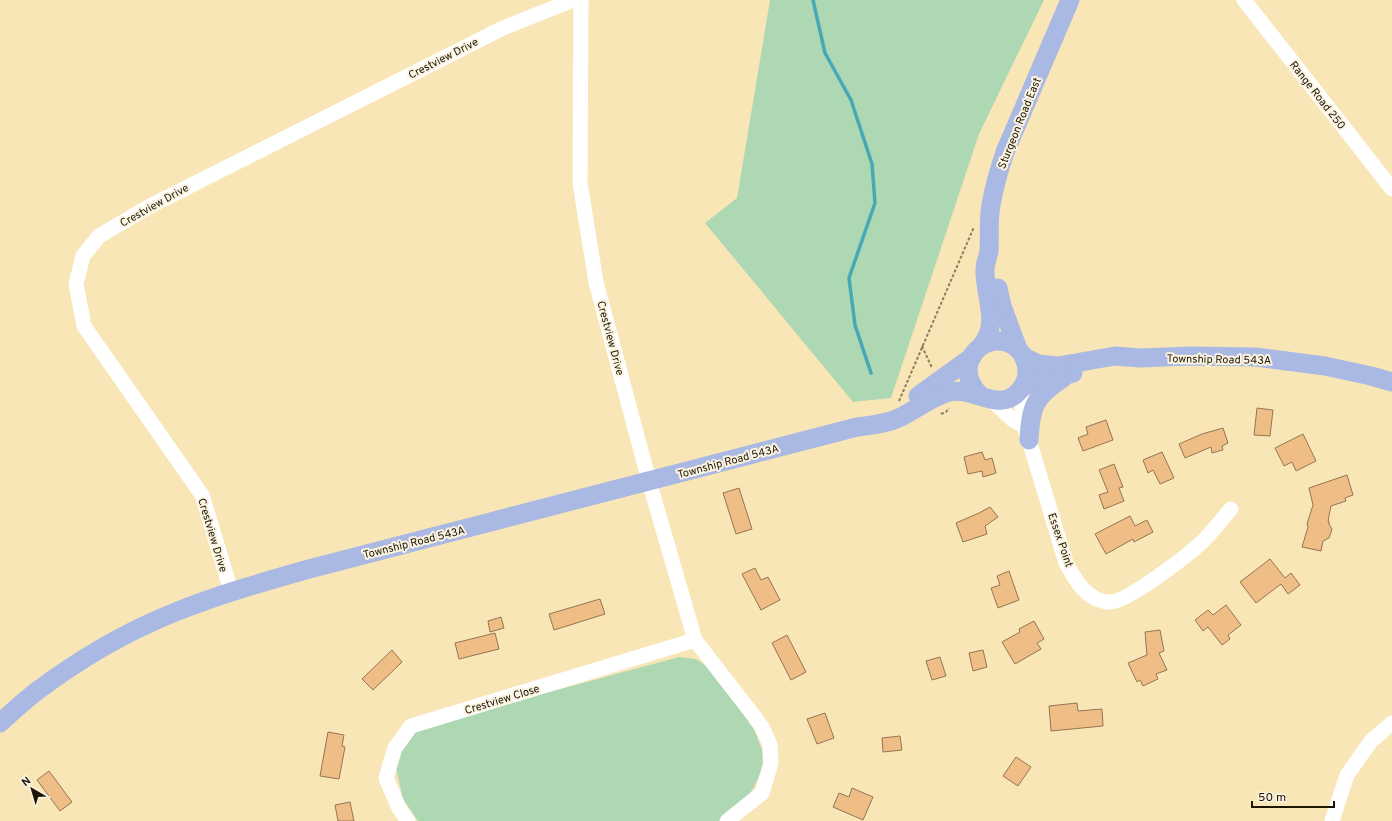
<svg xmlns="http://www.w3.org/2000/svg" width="1392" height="821" viewBox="0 0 1392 821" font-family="Overpass,sans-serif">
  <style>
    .green { fill: #aed8b3 }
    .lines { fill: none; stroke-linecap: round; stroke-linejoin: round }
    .stream { stroke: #48a8b6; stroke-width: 3.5 }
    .building { fill: #efbd86; stroke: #957552 }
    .path { stroke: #8b7e5e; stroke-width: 2; stroke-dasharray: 3 2; stroke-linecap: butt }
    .minor { stroke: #fff; stroke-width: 15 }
    .major { stroke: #aab9e3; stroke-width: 19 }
    .labels { text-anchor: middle; stroke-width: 4; stroke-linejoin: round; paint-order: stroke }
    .street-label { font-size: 11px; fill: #1d1605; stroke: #fcf4e2 }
  </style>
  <rect width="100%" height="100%" fill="#f9e6b7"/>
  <g class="green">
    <path d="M770,0H1044L979,134L891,398L853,402L705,223L737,198Z"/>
    <path d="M679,657L696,659L713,670L754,729L762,750L763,769L751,792L739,806L719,821H418L403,799L395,764L400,746L415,732L427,725Z"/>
  </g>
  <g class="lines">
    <path class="stream" d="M813,0L825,53L851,100L872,164L875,203L849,278L855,325L871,373"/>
  </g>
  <g class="building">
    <path d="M1257,408L1273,410L1270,436L1254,435Z"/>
    <path d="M1106,420L1113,440L1083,451L1078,438L1088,434L1086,427Z"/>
    <path d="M1223,428L1228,443L1222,446L1223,450L1212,453L1211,447L1185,458L1179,444L1202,434Z"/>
    <path d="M1303,434L1316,461L1296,471L1292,462L1284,466L1275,448Z"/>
    <path d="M982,452L985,460L992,458L996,473L983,477L982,471L968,474L964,457Z"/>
    <path d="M1162,452L1174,478L1160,484L1153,470L1148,473L1143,460Z"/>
    <path d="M1114,464L1123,487L1119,488L1124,501L1104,509L1099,495L1108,492L1099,470Z"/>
    <path d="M1347,475L1353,495L1345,498L1346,501L1331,506L1328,521H1329V524L1332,529L1329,538L1323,541L1321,551L1302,547L1308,527L1307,524L1313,505L1309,488Z"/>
    <path d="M739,488L752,529L736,534L723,493Z"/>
    <path d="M990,507L998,517L985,526L987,534L963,542L956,523L979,513Z"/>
    <path d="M1130,516L1135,526L1147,520L1153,532L1134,542L1133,539L1106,554L1095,534Z"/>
    <path d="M1270,559L1285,578L1291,573L1300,585L1288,594L1281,584L1256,603L1240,582Z"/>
    <path d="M755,568L761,580L768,577L780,600L761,610L742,574Z"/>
    <path d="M1009,571L1019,600L998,608L991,588L1000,585L997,576Z"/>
    <path d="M600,599L605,614L554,630L549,614Z"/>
    <path d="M1226,605L1241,625L1228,635L1230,639L1222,645L1208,627L1203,631L1195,620L1208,610L1213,615Z"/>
    <path d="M501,617L504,628L490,632L488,621Z"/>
    <path d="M1034,621L1044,639L1037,643L1041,649L1015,664L1002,642L1020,632L1019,629Z"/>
    <path d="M1160,630L1164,651L1159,653L1167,670L1156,674L1158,679L1143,686L1140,680L1137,682L1128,663L1147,655L1145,632Z"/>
    <path d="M495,633L499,649L459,659L455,643Z"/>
    <path d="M787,635L806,672L791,680L772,643Z"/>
    <path d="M392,650L402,662L373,690L362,679Z"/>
    <path d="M983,650L987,667L973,671L969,653Z"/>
    <path d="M940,657L946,676L932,680L926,661Z"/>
    <path d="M1077,703L1078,711L1102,709L1103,726L1051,731L1049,706Z"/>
    <path d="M825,713L834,738L817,744L807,719Z"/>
    <path d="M328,732L344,735L342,746L345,747L339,779L320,776Z"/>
    <path d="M900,736L902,750L883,752L882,738Z"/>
    <path d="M1016,757L1031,767L1018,786L1003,776Z"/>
    <path d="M49,771L72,802L60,811L37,780Z"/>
    <path d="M852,788L873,797L863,820L833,807L839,793L849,797Z"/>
    <path d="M350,802L354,821H338L335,805Z"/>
  </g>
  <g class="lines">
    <g class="path">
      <path d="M922,346L932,368"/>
      <path d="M899,401L974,227"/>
      <path d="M941,414L946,412L949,408"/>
    </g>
    <g class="minor">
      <path d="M581,0L580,183L596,282L649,481L695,640L754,716L763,729L770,745L771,763L762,793L727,821"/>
      <path d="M1244,0L1392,189"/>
      <path d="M1020,390L1024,426L1029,440L1066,563C1075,580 1087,601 1109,602C1127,603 1191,553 1205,539C1214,530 1222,519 1231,509"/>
      <path d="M989,400L997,405L1013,420L1024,426"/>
      <path d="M231,591L202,495L84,326L76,284L83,256L99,236L152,205L503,28L573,0"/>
      <path d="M408,821L399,808L386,778L395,748L411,726L695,640"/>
      <path d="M1332,821L1347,775L1371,741L1392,723"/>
    </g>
    <g class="major">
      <path d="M998,288L1002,306L1018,349"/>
      <path d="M981,346C1001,323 984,296 985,269C985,263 988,257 989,251C990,236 988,221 991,205C994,187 999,170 1005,152L1070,0"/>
      <path d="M1024,357L1038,364L1058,366L1115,356L1140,358L1190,356L1256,357L1325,366L1371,376L1392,382"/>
      <path d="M1023,386L1073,373"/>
      <path d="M918,396L972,357"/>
      <path d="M1029,440C1031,406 1034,397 1063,378"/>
      <path d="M0,723C12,712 24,701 37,691C77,661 126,632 173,613C217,595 263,582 309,569L857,427C872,425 887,424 901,417C917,409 931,397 949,392C974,386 1000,415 1020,390C1025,384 1027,378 1027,371C1027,363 1023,354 1018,349C990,324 947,363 980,395"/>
    </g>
  </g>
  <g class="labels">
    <g class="street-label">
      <text transform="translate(443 58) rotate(-27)" y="4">Crestview Drive</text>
      <text transform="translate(1318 95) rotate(52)" y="4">Range Road 250</text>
      <text transform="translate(1019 123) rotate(-68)" y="4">Sturgeon Road East</text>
      <text transform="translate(154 205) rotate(-29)" y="4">Crestview Drive</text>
      <text transform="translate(611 338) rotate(75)" y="4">Crestview Drive</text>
      <text transform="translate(1219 359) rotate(1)" y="4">Township Road 543A</text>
      <text transform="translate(728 461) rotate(-15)" y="4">Township Road 543A</text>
      <text transform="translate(213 535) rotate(73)" y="4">Crestview Drive</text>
      <text transform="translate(1061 540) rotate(71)" y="4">Essex Point</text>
      <text transform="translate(414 542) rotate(-14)" y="4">Township Road 543A</text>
      <text transform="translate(502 699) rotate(-17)" y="4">Crestview Close</text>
    </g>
  </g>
  <g transform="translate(32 789) rotate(322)" stroke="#fcf4e2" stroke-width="3" paint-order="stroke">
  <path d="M0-3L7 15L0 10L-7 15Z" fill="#1d1605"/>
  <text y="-6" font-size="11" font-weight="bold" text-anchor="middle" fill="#1d1605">N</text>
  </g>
  <path d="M1252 801v6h82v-6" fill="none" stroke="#1d1605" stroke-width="2"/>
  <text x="1258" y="801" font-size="12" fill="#1d1605" stroke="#fcf4e2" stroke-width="3" paint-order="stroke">50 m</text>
</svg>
